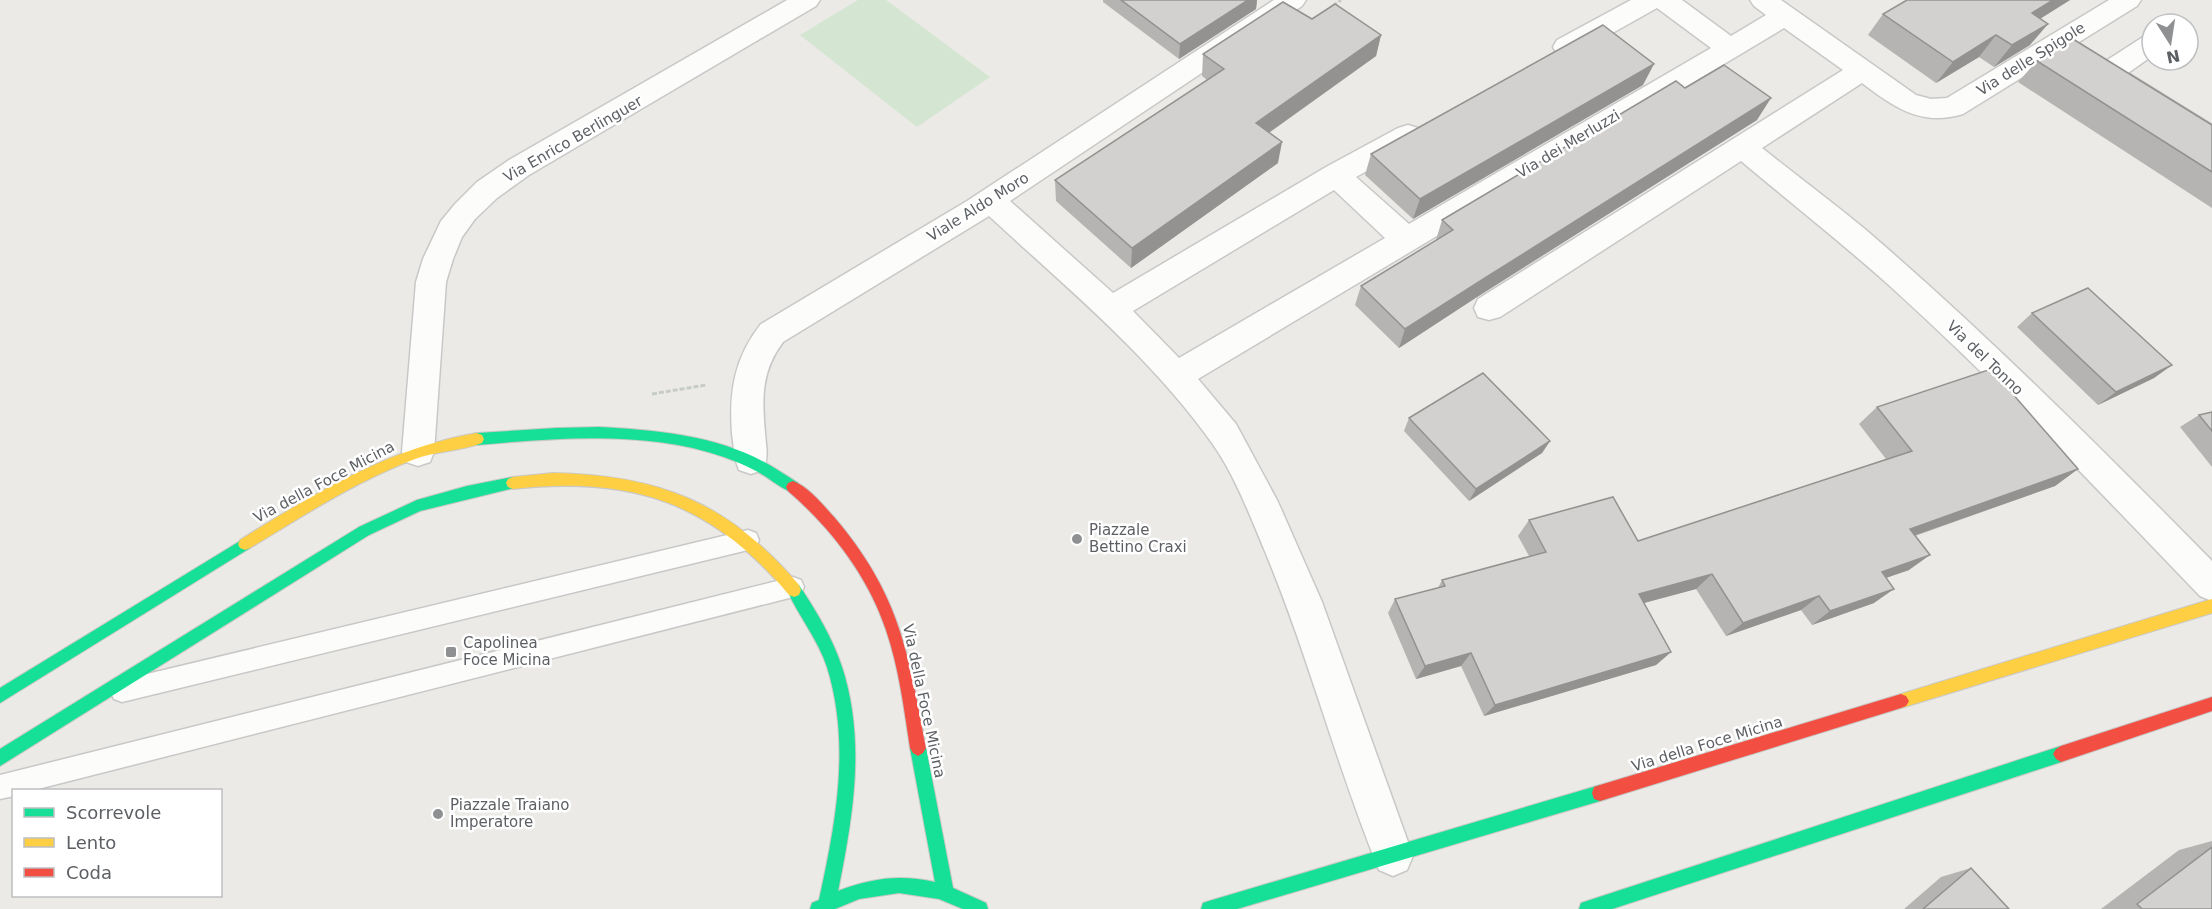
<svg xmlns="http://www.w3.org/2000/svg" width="2212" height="909" viewBox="0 0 2212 909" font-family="'DejaVu Sans',sans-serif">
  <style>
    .green { fill: #d4e6d2 }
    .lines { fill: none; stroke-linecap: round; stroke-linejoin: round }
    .lane-casing { stroke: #c8c8c8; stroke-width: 3 }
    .street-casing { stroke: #c8c8c8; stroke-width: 3 }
    .fast-casing { stroke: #c8c8c7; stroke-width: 2 }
    .slow-casing { stroke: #c8c8c7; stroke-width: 2 }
    .jam-casing { stroke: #c8c8c7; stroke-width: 2 }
    .path { stroke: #c8ccc9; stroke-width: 3; stroke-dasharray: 5 2; stroke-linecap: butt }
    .lane { fill: #fcfcfb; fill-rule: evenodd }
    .street { fill: #fcfcfb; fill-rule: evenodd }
    .fast { fill: #16e098; fill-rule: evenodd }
    .slow { fill: #ffcf43; fill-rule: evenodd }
    .jam { fill: #f24e42; fill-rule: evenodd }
    .wall { fill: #b5b4b2 }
    .shaded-wall { fill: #939291 }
    .building { fill: #d2d1cf; stroke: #939291; stroke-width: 1.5 }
    .poi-dot { fill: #8e9091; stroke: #fff; stroke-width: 2 }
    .labels { text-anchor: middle; stroke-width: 5; stroke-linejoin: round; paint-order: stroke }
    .street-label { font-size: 15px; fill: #5c5f63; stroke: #fff }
    .poi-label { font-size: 15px; fill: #5c5f63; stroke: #fff; text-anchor: start }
  </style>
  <rect width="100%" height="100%" fill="#ebeae6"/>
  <path class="green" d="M858,0H886L990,77L917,127L800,35Z"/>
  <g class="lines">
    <defs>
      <g id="lane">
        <path d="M748,530L756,533L759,540L756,547L748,550L122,702L114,699L110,691L114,683L122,680Z"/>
        <path d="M793,577L801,580L804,587L801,594L793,597L34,790H14V796L0,799V775Z"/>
      </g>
      <g id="street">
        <path d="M787,0H820L816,6L529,175L497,198L475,219L462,237L453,259L446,282L434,452L430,462L418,466L406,462L402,452L416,282L423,259L441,221L455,204L477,182L509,160Z"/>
        <path d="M1274,0H1306L1302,6L1010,201L1113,293L1326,167L1398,128L1408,125L1418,128L1422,135L1418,142L1356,177L1409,224L1711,48L1657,8L1575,54L1566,56L1557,54L1553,47L1557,40L1631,0H1682L1731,36L1766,15L1754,6L1750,0H1781L1916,95L1931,99L1947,98L2109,0H2141L2137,6L1963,114C1921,127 1894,107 1862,83L1762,148C1796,175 1832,202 1866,230C1987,334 2100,447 2212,561V601L2200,596C2099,491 1999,385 1891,287C1842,243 1791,203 1741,161L1500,317L1489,320L1478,317L1474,308L1478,299L1843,70L1784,28L1198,379L1236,424L1278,502L1322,602L1413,856L1407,870L1393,876L1379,870C1336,765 1308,654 1264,549C1249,513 1234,474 1212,443C1150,356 1066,287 989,216L783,342C761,371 762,398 765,433C766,447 769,458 763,470L751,474L739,470C734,458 734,447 732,434C729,392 734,358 761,324L967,201ZM1334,190L1385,238L1179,358L1133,311Z"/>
        <path d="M2152,34V56L2128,73L2212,125V148L2202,145L2098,80L2095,73L2098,66L2143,37Z"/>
      </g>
      <g id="fast">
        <path d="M599,427C655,430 716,435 766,463C777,469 787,476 798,483L800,487L798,491L793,493C780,488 769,478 758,472C747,466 735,461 724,457C648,430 555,438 477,445L472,443L470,439L472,435L477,433L556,428Z"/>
        <path d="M513,477L518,479L520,483L518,487L420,511L369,535L0,766V749L359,527L417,500L467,486Z"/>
        <path d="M245,538L250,540L252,544L250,548L0,703V688Z"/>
        <path d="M794,583L799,585C816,611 832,637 842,667C866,741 853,817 838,891C871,878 900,874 935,882L910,748L913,743L918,740L923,743L926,748L953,888L986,903L988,909H963L939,899L899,893L859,899L835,909H810L812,903L819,900C836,823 851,744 827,667C818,639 799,617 787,590L789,585Z"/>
        <path d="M2061,746L2066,749L2069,754L2066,759L2061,762L1612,909H1579L1581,903L1587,901Z"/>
        <path d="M1600,785L1606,787L1608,793L1606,799L1600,801L1237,909H1201L1203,903L1209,901Z"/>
      </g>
      <g id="slow">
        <path d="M477,433L482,435L484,439L482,443C460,451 437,451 415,459C356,481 303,516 250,548L245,550L240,548L238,544L240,540C315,493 389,448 477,433Z"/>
        <path d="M553,473C660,475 729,503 799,585L801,590L799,595L794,597L789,595C711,502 632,476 513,489L508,487L506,483L508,479L513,477Z"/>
        <path d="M2212,599V613L1901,708L1896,706L1893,701L1896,696L1901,694Z"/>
      </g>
      <g id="jam">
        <path d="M793,481C809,487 823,505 834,517C899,593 909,653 926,748L923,753L918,756L913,753L910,748C904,709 899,668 886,630C868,576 831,528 788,491L786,487L788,483Z"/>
        <path d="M1901,694L1906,696L1909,701L1906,706L1901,708L1600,801L1594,799L1592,793L1594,787L1600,785Z"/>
        <path d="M2212,697V711L2061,762L2056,759L2053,754L2056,749L2061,746Z"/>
      </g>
    </defs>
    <use href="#lane" class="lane-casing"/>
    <use href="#street" class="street-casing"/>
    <use href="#fast" class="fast-casing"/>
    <use href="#slow" class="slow-casing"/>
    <use href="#jam" class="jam-casing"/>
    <g class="path">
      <path d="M1333,6L1341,0"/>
      <path d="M652,394L706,385"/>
    </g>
    <use href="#lane" class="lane"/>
    <use href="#street" class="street"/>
    <use href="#fast" class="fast"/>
    <use href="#slow" class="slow"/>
    <use href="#jam" class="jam"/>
  </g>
  <g class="wall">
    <path d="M1103,0H1257L1256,9L1179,59L1103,2Z"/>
    <path d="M1907,0H2070L2040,19L2030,45L1994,67L1979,57L1936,83L1868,35L1883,14Z"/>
    <path d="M1312,19L1381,35L1376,56L1269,133L1278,163L1131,268L1056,201L1055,180L1207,80L1202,76L1203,54Z"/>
    <path d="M2037,61L2212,125V208L2018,82Z"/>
    <path d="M1643,85L1413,219L1365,175L1371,154Z"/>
    <path d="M1685,88L1757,120L1477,297L1399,348L1355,305L1361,286L1436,240L1442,220Z"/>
    <path d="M2032,313L2172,365L2154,378L2098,405L2017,327Z"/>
    <path d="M1877,407L2078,469L2055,486L1915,536L1909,570L1886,578L1874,603L1812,625L1801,610L1726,636L1696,589L1644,603L1671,652L1656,665L1484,716L1461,666L1416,679L1388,613L1395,599L1438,588L1442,580L1529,556L1518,536L1529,520L1638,541L1886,459L1859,424Z"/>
    <path d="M2212,412V467L2180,427L2199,415Z"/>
    <path d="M1409,418L1550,441L1542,453L1469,501L1404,431Z"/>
    <path d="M2212,841V909H2101L2179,850Z"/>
    <path d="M1971,868L2009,909H1904L1941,877Z"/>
  </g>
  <g class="shaded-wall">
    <path d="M1248,0H1257L1256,9L1179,59L1180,44Z"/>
    <path d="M2053,0H2070L2014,35L2032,13Z"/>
    <path d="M2048,24L2030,45L1994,67L2012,45Z"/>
    <path d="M1381,35L1376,56L1253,144L1256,123Z"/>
    <path d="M1996,35L1979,57L1936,83L1953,62Z"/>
    <path d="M1654,64L1643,85L1413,219L1420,199Z"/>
    <path d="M1771,98L1757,120L1477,297L1399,348L1405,329L1485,278Z"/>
    <path d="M1282,142L1278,163L1131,268L1132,248Z"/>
    <path d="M2172,365L2154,378L2098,405L2116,392Z"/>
    <path d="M1550,441L1542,453L1469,501L1476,489Z"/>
    <path d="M2078,469L2055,486L1890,544L1910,529Z"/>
    <path d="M1930,555L1909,570L1862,586L1882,572Z"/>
    <path d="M1712,574L1696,589L1625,608L1639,594Z"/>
    <path d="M1894,589L1874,603L1812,625L1830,611Z"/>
    <path d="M1819,596L1801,610L1726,636L1743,623Z"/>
    <path d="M1671,652L1656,665L1484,716L1495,705Z"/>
    <path d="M1471,653L1461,666L1416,679L1425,666Z"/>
  </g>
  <g class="building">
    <path d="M1121,0H1248L1180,44Z"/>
    <path d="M1907,0H2053L2032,13L2048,24L2012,45L1996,35L1953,62L1883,14Z"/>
    <path d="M1283,2L1312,19L1335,4L1381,35L1256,123L1282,142L1132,248L1055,180L1224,69L1203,54Z"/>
    <path d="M1603,25L1654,64L1420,199L1371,154Z"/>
    <path d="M2073,39L2212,125V172L2037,61Z"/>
    <path d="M1724,65L1771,98L1485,278L1405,329L1361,286L1453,230L1442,220L1676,81L1685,88Z"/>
    <path d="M2088,288L2172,365L2116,392L2032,313Z"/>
    <path d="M1991,369L2078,469L1910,529L1930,555L1882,572L1894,589L1830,611L1819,596L1743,623L1712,574L1639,594L1671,652L1495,705L1471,653L1425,666L1395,599L1445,586L1442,580L1546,552L1529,520L1613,497L1638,541L1912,451L1877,407Z"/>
    <path d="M1483,373L1550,441L1476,489L1409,418Z"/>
    <path d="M2212,412V431L2199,415Z"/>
    <path d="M2212,847V909H2142L2137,904Z"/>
    <path d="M1971,868L2009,909H1923Z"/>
  </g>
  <g class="poi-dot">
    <circle cx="1077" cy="539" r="6"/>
    <rect x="445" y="646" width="12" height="12" rx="3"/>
    <circle cx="438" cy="814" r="6"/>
  </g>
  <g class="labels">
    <g class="street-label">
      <text transform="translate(2031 59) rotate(-32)" y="5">Via delle Spigole</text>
      <text transform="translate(573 139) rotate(-30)" y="5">Via Enrico Berlinguer</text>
      <text transform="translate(1568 144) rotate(-31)" y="5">Via dei Merluzzi</text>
      <text transform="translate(978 207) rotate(-32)" y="5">Viale Aldo Moro</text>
      <text transform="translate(1985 358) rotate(44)" y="5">Via del Tonno</text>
      <text transform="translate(324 482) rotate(-28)" y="5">Via della Foce Micina</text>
      <text transform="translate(924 701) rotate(78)" y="5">Via della Foce Micina</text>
      <text transform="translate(1707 744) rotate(-17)" y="5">Via della Foce Micina</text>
    </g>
    <g class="poi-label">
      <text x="1089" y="535">Piazzale<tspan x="1089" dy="17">Bettino Craxi</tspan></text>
      <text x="463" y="648">Capolinea<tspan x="463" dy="17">Foce Micina</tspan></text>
      <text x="450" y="810">Piazzale Traiano<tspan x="450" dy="17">Imperatore</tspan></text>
    </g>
  </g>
  <rect x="12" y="789" width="210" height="108" fill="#ffffff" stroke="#bebfc1" stroke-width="1.5"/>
  <rect x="24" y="808" width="30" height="9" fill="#16e098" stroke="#bebfc1" stroke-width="1.5"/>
  <text x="66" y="819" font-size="18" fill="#5c5f63">Scorrevole</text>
  <rect x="24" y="838" width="30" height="9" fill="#ffcf43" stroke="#bebfc1" stroke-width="1.5"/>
  <text x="66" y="849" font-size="18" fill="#5c5f63">Lento</text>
  <rect x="24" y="868" width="30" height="9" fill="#f24e42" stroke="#bebfc1" stroke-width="1.5"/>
  <text x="66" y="879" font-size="18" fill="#5c5f63">Coda</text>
  <g transform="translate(2170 42) rotate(168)"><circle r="28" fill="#ffffff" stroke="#bebfc1" stroke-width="1.5"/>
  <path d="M0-4.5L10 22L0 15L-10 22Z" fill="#8e9091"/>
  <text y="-9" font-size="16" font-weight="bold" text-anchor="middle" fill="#5c5f63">N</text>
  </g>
</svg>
